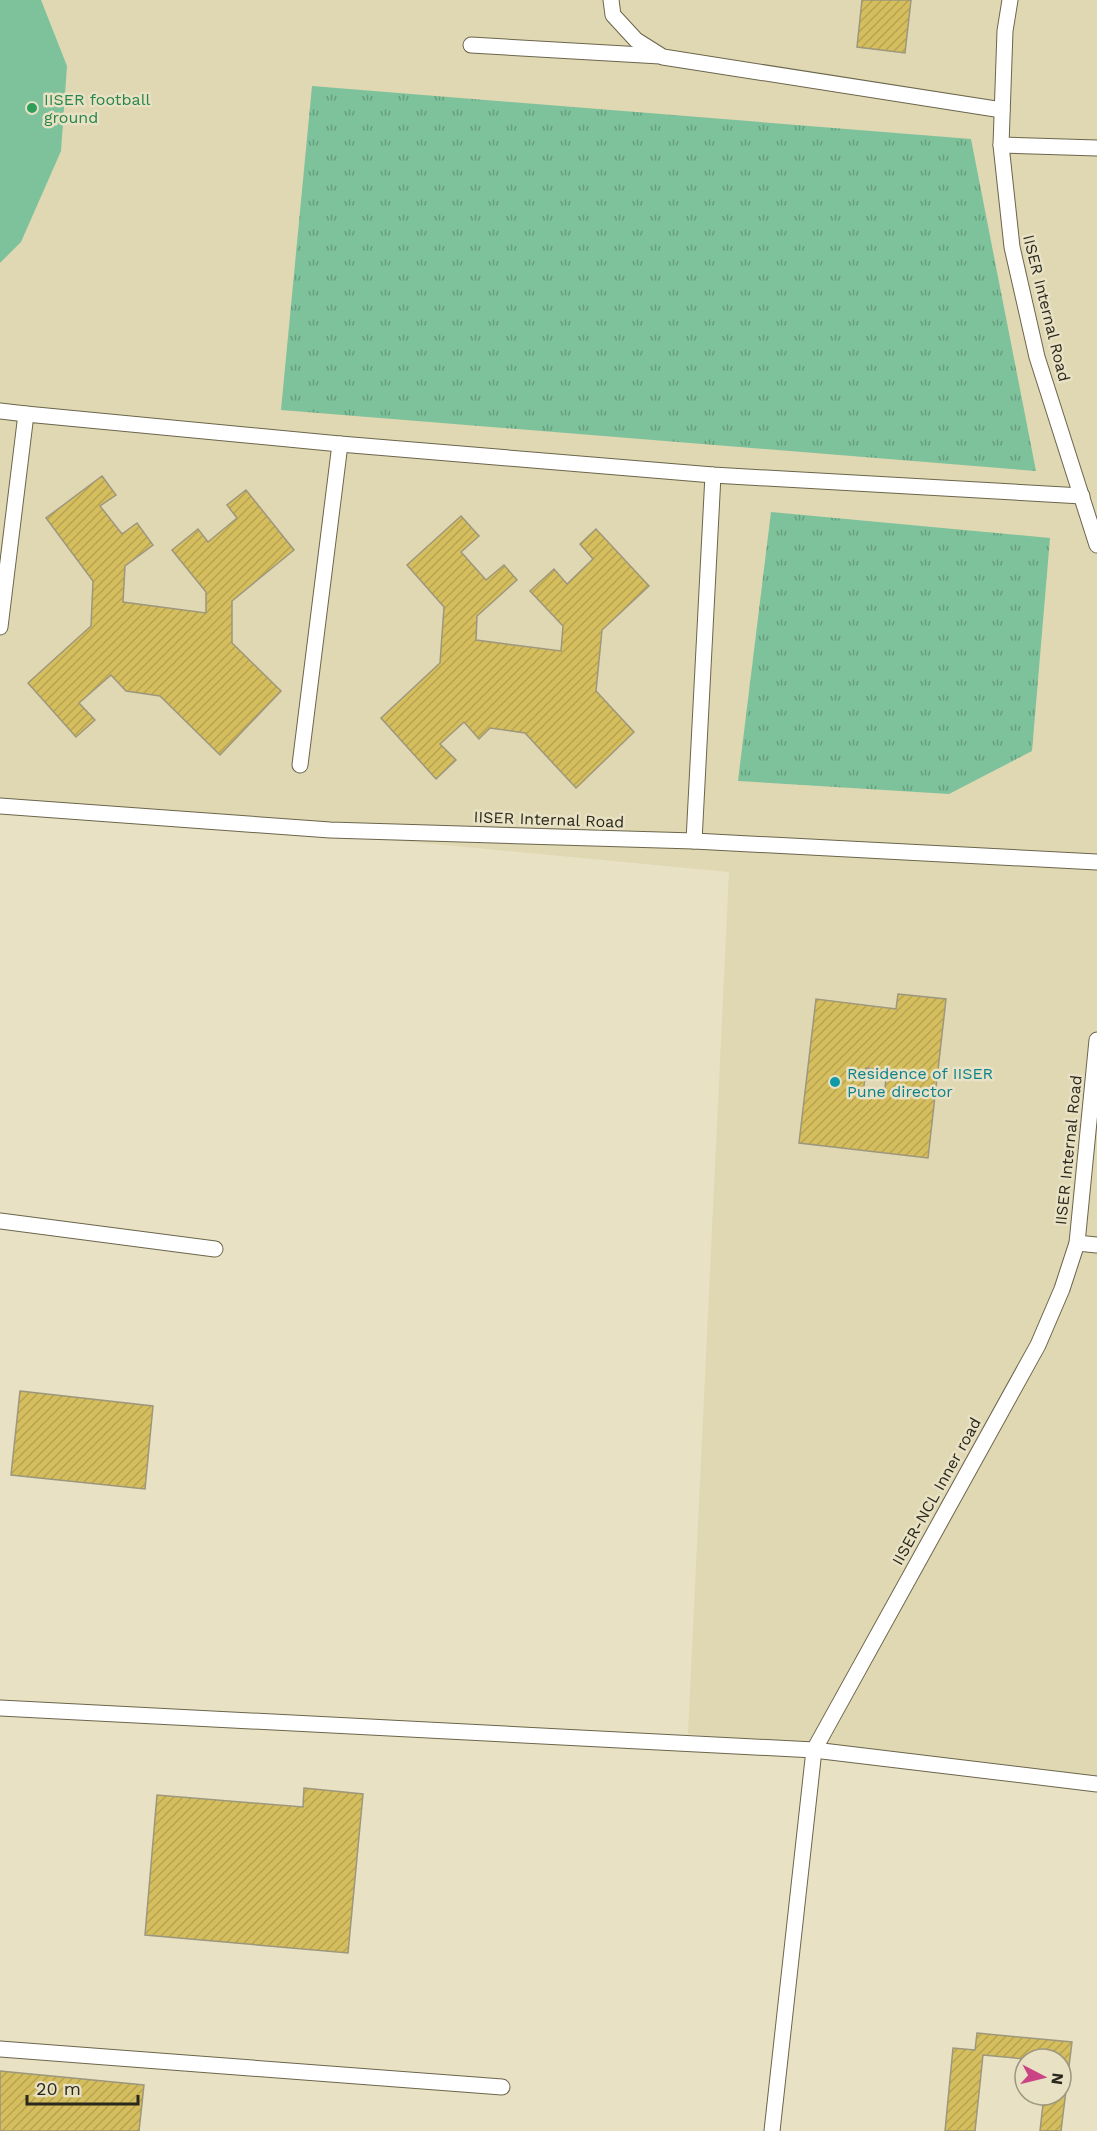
<svg xmlns="http://www.w3.org/2000/svg" width="1097" height="2131" viewBox="0 0 1097 2131" font-family="'Work Sans',sans-serif">
  <style>
    .built { fill: #e0d7b3 }
    .grass { fill: url(#grass-tufts) }
    .pitch { fill: #7dc29b }
    .building { fill: url(#building-hatch); stroke: #9d977c; stroke-width: 1.5; fill-rule: evenodd }
    .lines { fill: none; stroke-linecap: round; stroke-linejoin: round }
    .service-casing { stroke: #6b654b; stroke-width: 17 }
    .service { stroke: #fff; stroke-width: 15 }
    .leisure-dot { fill: #2e9e5b; stroke: #e8e1c4; stroke-width: 2 }
    .culture-dot { fill: #0f9aa8; stroke: #e8e1c4; stroke-width: 2 }
    .labels { text-anchor: middle; stroke-width: 5; stroke-linejoin: round; paint-order: stroke }
    .leisure-label { font-size: 16px; fill: #27864d; stroke: #e8e1c4; text-anchor: start }
    .street-label { font-size: 16px; fill: #2a281d; stroke: #e8e1c4 }
    .culture-label { font-size: 16px; fill: #0d838f; stroke: #e8e1c4; text-anchor: start }
  </style>
  <defs>
    <pattern id="grass-tufts" width="24" height="20" patternUnits="userSpaceOnUse" patternTransform="scale(1.5)"><rect width="24" height="20" fill="#7dc29b"/><path d="M3 7l-1-3M5 7V3M7 7l1-3M15 17l-1-3M17 17v-4M19 17l1-3" fill="none" stroke="#679e7e"/></pattern>
    <pattern id="building-hatch" width="6" height="6" patternUnits="userSpaceOnUse" patternTransform="scale(1.5)"><rect width="6" height="6" fill="#d5be5e"/><path d="M-1 1l2-2M0 6l6-6M5 7l2-2" fill="none" stroke="#b7a351"/></pattern>
  </defs>
  <rect width="100%" height="100%" fill="#e8e1c4"/>
  <path class="built" d="M0,0H1097V1784L688,1734L729,872L0,803Z"/>
  <g class="grass">
    <path d="M312,86L971,139L1036,471L281,410Z"/>
    <path d="M771,512L1050,538L1032,751L949,794L738,781Z"/>
  </g>
  <path class="pitch" d="M0,0H41L67,66L61,151L21,242L0,263Z"/>
  <g class="building">
    <path d="M862,0H911L905,53L857,47Z"/>
    <path d="M102,476L116,495L100,506L122,534L137,523L153,545L125,566L123,602L206,613V592L172,550L198,529L208,542L237,518L227,505L246,490L294,550L232,601V643L281,691L220,755L160,696L126,691L111,675L79,703L95,720L76,737L28,683L91,626L93,581L46,518Z"/>
    <path d="M461,516L479,536L461,552L486,580L504,565L517,580L477,616L476,640L561,651L563,626L530,591L554,569L567,584L593,559L580,544L596,529L649,586L602,630L596,691L634,732L576,788L525,733L490,728L479,739L464,722L440,744L456,760L436,779L381,718L440,663L444,607L407,565Z"/>
    <path d="M898,994L946,999L928,1158L799,1143L816,999L896,1009ZM866,1068L887,1070L884,1096L863,1094Z"/>
    <path d="M20,1391L153,1406L145,1489L11,1475Z"/>
    <path d="M304,1788L363,1794L348,1953L145,1935L157,1795L303,1807Z"/>
    <path d="M977,2033L1072,2042L1061,2131H1040L1044,2095H1061V2059H1025L983,2055L975,2131H945L953,2048L975,2050Z"/>
    <path d="M0,2071L144,2085L139,2131H0Z"/>
  </g>
  <g class="lines">
    <defs>
      <g id="service">
        <path d="M611,0L613,15L636,40L663,57L1002,110"/>
        <path d="M1010,0L1005,31L1001,145L1012,247L1037,357L1097,545"/>
        <path d="M471,45L660,56"/>
        <path d="M1001,145L1097,148"/>
        <path d="M0,411L26,414"/>
        <path d="M0,627L26,414L340,444L713,475L1082,496"/>
        <path d="M300,765L340,444"/>
        <path d="M0,806L330,830L694,841L1097,862"/>
        <path d="M694,841L713,475"/>
        <path d="M0,1221L215,1249"/>
        <path d="M1077,1243L1097,1245"/>
        <path d="M0,1708L814,1750L1097,1784"/>
        <path d="M0,2049L502,2087"/>
        <path d="M772,2131L814,1750L1038,1345L1062,1289L1077,1243L1097,1040"/>
      </g>
    </defs>
    <use href="#service" class="service-casing"/>
    <use href="#service" class="service"/>
  </g>
  <circle class="leisure-dot" cx="32" cy="108" r="6"/>
  <circle class="culture-dot" cx="835" cy="1082" r="6"/>
  <g class="labels">
    <g class="leisure-label">
      <text x="44" y="105">IISER football<tspan x="44" dy="18">ground</tspan></text>
    </g>
    <g class="street-label">
      <text transform="translate(1047 308) rotate(76)" y="6">IISER Internal Road</text>
      <text transform="translate(549 819) rotate(2)" y="6">IISER Internal Road</text>
      <text transform="translate(1068 1150) rotate(-84)" y="6">IISER Internal Road</text>
      <text transform="translate(936 1491) rotate(-61)" y="6">IISER-NCL Inner road</text>
    </g>
    <g class="culture-label">
      <text x="847" y="1079">Residence of IISER<tspan x="847" dy="18">Pune director</tspan></text>
    </g>
  </g>
  <g transform="translate(1043 2077) rotate(97)"><circle r="28" fill="#e8e1c4" stroke="#9c9781" stroke-width="1.5"/>
  <path d="M0-4.5L10 22L0 15L-10 22Z" fill="#ca4485"/>
  <text y="-9" font-size="16" font-weight="bold" text-anchor="middle" fill="#2a281d">N</text>
  </g>
  <path d="M27 2095v9h111v-9" fill="none" stroke="#2a281d" stroke-width="3"/>
  <text x="36" y="2095" font-size="18" fill="#2a281d" stroke="#e8e1c4" stroke-width="4.5" paint-order="stroke">20 m</text>
</svg>
